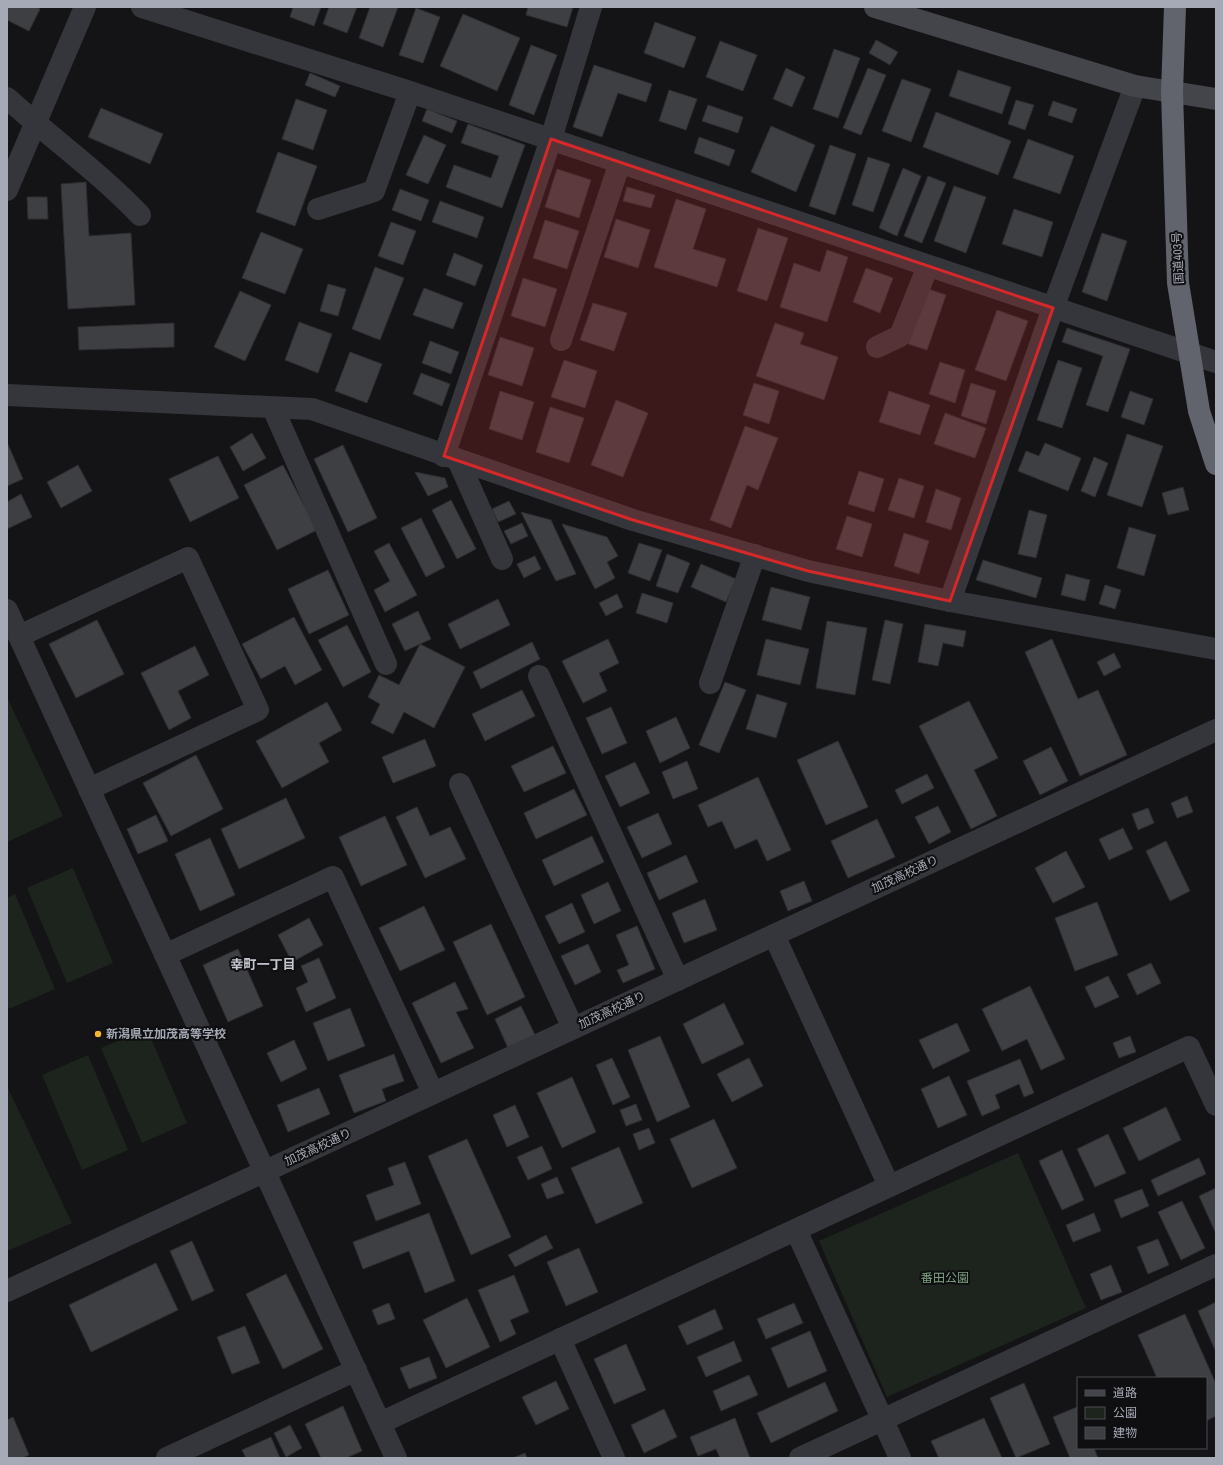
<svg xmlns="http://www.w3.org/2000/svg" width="1223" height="1465" viewBox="0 0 1223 1465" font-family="'Archivo Narrow','Noto Sans JP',sans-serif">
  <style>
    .green { fill: #1c241d }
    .building { fill: #3e3f43; stroke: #2e2e32 }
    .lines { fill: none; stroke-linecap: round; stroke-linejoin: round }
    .street { stroke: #35363b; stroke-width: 22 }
    .secondary { stroke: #43454b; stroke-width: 22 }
    .highway { stroke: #61646c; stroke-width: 22 }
    .marked { fill: #d62828; fill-opacity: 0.2; stroke: #d62828; stroke-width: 3; stroke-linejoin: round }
    .poi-dot { fill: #f5b52c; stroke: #0f0f11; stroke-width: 1.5 }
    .labels { text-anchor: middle; stroke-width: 4; stroke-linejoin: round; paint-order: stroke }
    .street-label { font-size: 12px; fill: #a5aab6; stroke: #0f0f11 }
    .poi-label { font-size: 12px; font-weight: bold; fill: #a5aab6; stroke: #0f0f11; text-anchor: start }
    .park-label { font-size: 12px; fill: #7ca27f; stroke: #0f0f11 }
    .neighbourhood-label { font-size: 13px; font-weight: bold; fill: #c6c9d2; stroke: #0f0f11 }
  </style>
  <rect width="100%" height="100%" fill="#141416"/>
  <g class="green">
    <path d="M7,697L63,816L7,842Z"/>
    <path d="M73,868L113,963L67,983L27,888Z"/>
    <path d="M15,894L55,989L9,1009L7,1003V898Z"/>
    <path d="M147,1029L187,1123L142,1143L101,1048Z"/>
    <path d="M88,1055L128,1150L82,1170L42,1075Z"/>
    <path d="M7,1086L72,1223L7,1251Z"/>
    <path d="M1018,1153L1086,1308L887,1397L819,1241Z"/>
  </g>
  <g class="building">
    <path d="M7,7H37L40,9L29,31L7,20Z"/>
    <path d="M293,7H321L314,26L290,17Z"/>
    <path d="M329,7H357L347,33L323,24Z"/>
    <path d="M370,7H398L383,47L359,38Z"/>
    <path d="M528,7H573L567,27L526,15Z"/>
    <path d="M416,8L440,17L423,63L399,55Z"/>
    <path d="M463,14L520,38L497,91L440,66Z"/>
    <path d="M655,22L696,37L684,68L644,53Z"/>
    <path d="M876,40L898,52L890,65L869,53Z"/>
    <path d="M720,41L757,55L743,91L706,77Z"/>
    <path d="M531,45L557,55L534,115L509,105Z"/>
    <path d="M834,49L860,58L838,118L813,109Z"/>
    <path d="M594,65L652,84L646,102L618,93L602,137L573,127Z"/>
    <path d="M786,68L805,77L792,107L773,99Z"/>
    <path d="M868,68L886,75L861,135L843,128Z"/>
    <path d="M958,70L1011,87L1002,114L949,96Z"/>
    <path d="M310,73L340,86L335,97L305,85Z"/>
    <path d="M902,79L931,89L911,142L882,131Z"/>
    <path d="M669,90L697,99L686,130L659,121Z"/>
    <path d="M296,99L327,110L313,150L282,139Z"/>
    <path d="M1016,100L1034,105L1025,130L1008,124Z"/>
    <path d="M1053,101L1077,109L1072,123L1048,115Z"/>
    <path d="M708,105L743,117L738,133L702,121Z"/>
    <path d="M101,108L163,134L150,164L88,137Z"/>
    <path d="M427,109L457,121L452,133L422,121Z"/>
    <path d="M936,112L1011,141L998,175L923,147Z"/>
    <path d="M468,124L525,145L502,208L446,187L454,165L491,178L499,156L461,143Z"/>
    <path d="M771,126L815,145L796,192L751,172Z"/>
    <path d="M424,135L446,145L428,184L406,175Z"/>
    <path d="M699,137L735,150L729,166L694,153Z"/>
    <path d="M1028,139L1074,156L1060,194L1013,178Z"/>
    <path d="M830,145L856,154L835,215L809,206Z"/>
    <path d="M278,152L317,166L295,226L256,212Z"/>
    <path d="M868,157L890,164L873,212L852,205Z"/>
    <path d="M903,168L921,176L897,236L879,228Z"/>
    <path d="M557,169L591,180L579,218L545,207Z"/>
    <path d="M928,176L946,183L922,243L904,236Z"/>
    <path d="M86,182L89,236L131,233L135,305L68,309L61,184Z"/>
    <path d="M954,186L986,197L966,253L934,241Z"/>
    <path d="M627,187L655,195L651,208L623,201Z"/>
    <path d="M400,189L429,200L421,221L392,210Z"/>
    <path d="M27,197H47L48,219H28Z"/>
    <path d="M676,199L706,209L693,249L726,259L717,287L654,267Z"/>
    <path d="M440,201L484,217L477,238L432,222Z"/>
    <path d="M1014,209L1053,222L1042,257L1002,244Z"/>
    <path d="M616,219L650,230L638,268L604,257Z"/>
    <path d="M545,220L579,231L567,269L533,258Z"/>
    <path d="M391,222L416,231L403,265L378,256Z"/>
    <path d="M758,228L788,238L767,301L737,291Z"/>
    <path d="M261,232L303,249L285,294L242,278Z"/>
    <path d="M1102,233L1127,241L1107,301L1082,292Z"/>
    <path d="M827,250L848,257L827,322L780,307L794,263L820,272Z"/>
    <path d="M454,253L483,265L475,286L446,275Z"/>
    <path d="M375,267L404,278L380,340L352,329Z"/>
    <path d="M866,268L893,278L880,313L853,302Z"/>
    <path d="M523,278L557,289L545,327L511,316Z"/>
    <path d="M328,284L346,289L338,316L320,311Z"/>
    <path d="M424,288L463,303L453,329L413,315Z"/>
    <path d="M928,289L946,295L927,350L908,344Z"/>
    <path d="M240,291L271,305L245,361L214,347Z"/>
    <path d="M593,303L627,313L614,351L580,340Z"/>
    <path d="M997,310L1028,321L1006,381L975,370Z"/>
    <path d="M299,322L332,334L318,373L285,360Z"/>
    <path d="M174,323V347L79,350L78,327Z"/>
    <path d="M775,323L804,333L800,344L838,357L824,400L756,376Z"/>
    <path d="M1067,328L1130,349L1108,412L1086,405L1103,356L1062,342Z"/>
    <path d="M500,337L534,348L522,386L488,375Z"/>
    <path d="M430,341L459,352L451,374L422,363Z"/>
    <path d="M350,352L382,364L367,403L335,391Z"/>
    <path d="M564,360L597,371L585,408L551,397Z"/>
    <path d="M1058,360L1082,368L1062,428L1037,420Z"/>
    <path d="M940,362L965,370L955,403L929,394Z"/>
    <path d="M421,373L450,384L442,406L413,394Z"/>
    <path d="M754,383L779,391L769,424L743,415Z"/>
    <path d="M971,383L996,391L986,424L961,416Z"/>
    <path d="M500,391L534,402L522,440L489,429Z"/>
    <path d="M889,391L930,405L920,435L879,422Z"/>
    <path d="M1130,391L1153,399L1144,425L1121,417Z"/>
    <path d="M616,400L648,413L623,477L591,465Z"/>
    <path d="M550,407L584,418L569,463L536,452Z"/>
    <path d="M945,413L986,428L975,458L934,444Z"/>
    <path d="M745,426L778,438L758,490L747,485L731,528L710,520Z"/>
    <path d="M252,433L266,458L243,471L230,447Z"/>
    <path d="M1127,434L1163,446L1142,507L1107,495Z"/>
    <path d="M7,442L23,479L7,486Z"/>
    <path d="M1045,443L1081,458L1068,491L1018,471L1026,451L1039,456Z"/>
    <path d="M343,445L377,518L348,532L314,459Z"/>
    <path d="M218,456L239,498L190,522L169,479Z"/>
    <path d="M1094,457L1108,463L1095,497L1081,491Z"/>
    <path d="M78,465L92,491L61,508L47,482Z"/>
    <path d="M283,465L317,530L277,550L244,485Z"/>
    <path d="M859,471L884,479L874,512L848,504Z"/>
    <path d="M415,472L445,478L448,487L428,496Z"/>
    <path d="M899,478L924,486L914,518L888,510Z"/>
    <path d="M1183,487L1189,510L1168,515L1162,493Z"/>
    <path d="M936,489L961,498L951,530L926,522Z"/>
    <path d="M21,494L32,517L7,529V502Z"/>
    <path d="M451,500L476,549L457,559L432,510Z"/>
    <path d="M509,501L516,514L498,522L492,509Z"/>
    <path d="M1029,510L1047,515L1036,558L1018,554Z"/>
    <path d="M521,512L551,520L576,574L556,581Z"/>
    <path d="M847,516L872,524L862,557L836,549Z"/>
    <path d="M421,518L445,567L426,577L401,528Z"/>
    <path d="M522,523L528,536L511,544L504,531Z"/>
    <path d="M562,524L607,537L618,556L607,562L615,578L595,589Z"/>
    <path d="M1129,527L1156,535L1144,576L1117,568Z"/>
    <path d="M904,533L929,541L919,574L894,566Z"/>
    <path d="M389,543L417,595L385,612L374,590L390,581L374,551Z"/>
    <path d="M639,543L662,550L650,581L628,573Z"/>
    <path d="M667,554L690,563L678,593L656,586Z"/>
    <path d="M535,556L541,569L524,578L517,564Z"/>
    <path d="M983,560L1042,578L1036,598L976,580Z"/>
    <path d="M701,564L736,579L726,602L691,587Z"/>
    <path d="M328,570L349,615L309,634L288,589Z"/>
    <path d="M1066,574L1090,580L1085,601L1061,595Z"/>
    <path d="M1105,585L1121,590L1115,609L1099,604Z"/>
    <path d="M771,587L810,597L801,630L762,620Z"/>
    <path d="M642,593L673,603L667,623L636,613Z"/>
    <path d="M617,594L623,607L606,616L599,603Z"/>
    <path d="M498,599L510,625L460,649L448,624Z"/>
    <path d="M418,611L431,639L405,651L392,624Z"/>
    <path d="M294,617L322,670L295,685L285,666L261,679L242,644Z"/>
    <path d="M97,620L124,674L76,698L49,644Z"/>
    <path d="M885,620L903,624L890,684L872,680Z"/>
    <path d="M827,621L867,628L855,695L816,688Z"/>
    <path d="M925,624L966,631L963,647L943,643L938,666L918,662Z"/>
    <path d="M347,625L371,672L343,687L318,640Z"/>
    <path d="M608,639L619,663L599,673L607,691L583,703L562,661Z"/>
    <path d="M766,639L809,649L800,685L757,675Z"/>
    <path d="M1052,639L1078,699L1098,690L1127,755L1080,776L1025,652Z"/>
    <path d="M532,642L540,659L481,689L473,672Z"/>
    <path d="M420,644L465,667L434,728L404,712L393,734L371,723L380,704L368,697L379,675L399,685Z"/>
    <path d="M195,646L209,675L178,691L191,718L169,730L141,673Z"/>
    <path d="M1114,653L1121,667L1104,676L1097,662Z"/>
    <path d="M725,682L746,690L719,753L699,745Z"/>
    <path d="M522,690L535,716L485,741L472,714Z"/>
    <path d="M757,694L787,703L776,738L746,729Z"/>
    <path d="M969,701L998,758L974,770L997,816L971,829L919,726Z"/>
    <path d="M327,702L342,730L319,743L329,762L282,788L256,741Z"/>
    <path d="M611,707L627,743L602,754L586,718Z"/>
    <path d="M676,717L690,748L660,763L646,731Z"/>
    <path d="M425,739L436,766L393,783L382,757Z"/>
    <path d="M838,741L868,807L826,825L797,760Z"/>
    <path d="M553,746L566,773L524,792L511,766Z"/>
    <path d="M1051,747L1068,781L1040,795L1023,761Z"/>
    <path d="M196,755L223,809L171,836L143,783Z"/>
    <path d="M687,761L698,789L673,799L662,772Z"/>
    <path d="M635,762L650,793L620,807L605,776Z"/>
    <path d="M927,774L934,788L902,804L895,790Z"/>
    <path d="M758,777L791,850L767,861L757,839L735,849L722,821L708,827L698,805Z"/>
    <path d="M574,789L587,815L536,839L524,813Z"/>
    <path d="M1187,796L1193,812L1177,818L1171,803Z"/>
    <path d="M286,798L305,838L239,869L221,829Z"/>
    <path d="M938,806L951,832L929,844L915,817Z"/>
    <path d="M417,807L430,836L450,827L466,859L425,878L396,817Z"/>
    <path d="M1148,808L1154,823L1138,830L1132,814Z"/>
    <path d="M658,813L672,844L642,858L627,827Z"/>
    <path d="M156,815L168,841L138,854L127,829Z"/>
    <path d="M385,816L407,865L361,886L339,837Z"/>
    <path d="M877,819L895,857L848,878L831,841Z"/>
    <path d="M1123,828L1133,849L1109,860L1099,839Z"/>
    <path d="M592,836L604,862L554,886L542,860Z"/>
    <path d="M210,838L235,895L200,911L175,854Z"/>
    <path d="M1166,841L1190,891L1170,901L1146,851Z"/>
    <path d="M1066,851L1085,887L1053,903L1035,868Z"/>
    <path d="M686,855L698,882L659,900L647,873Z"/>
    <path d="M804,881L812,901L788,911L780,891Z"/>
    <path d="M608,882L621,911L594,924L581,895Z"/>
    <path d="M705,899L717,930L684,943L672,913Z"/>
    <path d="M1097,902L1118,955L1075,971L1055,918Z"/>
    <path d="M572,903L585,932L559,944L545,916Z"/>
    <path d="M424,906L445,950L400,971L379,928Z"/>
    <path d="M309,918L323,945L292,962L278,935Z"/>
    <path d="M491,924L525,997L487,1015L453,942Z"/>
    <path d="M637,926L655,969L623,983L617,970L629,965L616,935Z"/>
    <path d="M588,944L601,972L575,985L561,956Z"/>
    <path d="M238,949L263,1006L228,1022L203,965Z"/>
    <path d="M319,958L336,998L306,1012L296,988L308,982L301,966Z"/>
    <path d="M1151,963L1161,983L1137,995L1127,974Z"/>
    <path d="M1108,976L1119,997L1095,1008L1085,987Z"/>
    <path d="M455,982L468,1009L456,1012L474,1048L441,1063L412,1003Z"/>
    <path d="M1030,986L1065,1059L1041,1070L1027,1039L1002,1051L982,1009Z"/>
    <path d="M724,1003L744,1044L702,1064L683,1024Z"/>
    <path d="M521,1006L535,1035L508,1048L495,1019Z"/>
    <path d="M350,1008L365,1046L328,1061L313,1023Z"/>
    <path d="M957,1023L970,1051L933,1069L919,1040Z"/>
    <path d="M660,1036L690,1107L657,1122L628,1050Z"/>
    <path d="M1130,1036L1136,1052L1119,1058L1113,1043Z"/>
    <path d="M294,1040L307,1069L281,1082L267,1053Z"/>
    <path d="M394,1054L404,1081L382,1089L386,1101L354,1113L339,1075Z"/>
    <path d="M612,1058L630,1097L613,1105L596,1065Z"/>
    <path d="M749,1058L763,1086L732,1102L717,1074Z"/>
    <path d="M1020,1059L1034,1093L1024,1097L1019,1084L995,1095L1000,1108L982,1116L967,1081Z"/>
    <path d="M949,1076L967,1115L938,1128L921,1089Z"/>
    <path d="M572,1077L596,1132L562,1148L537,1093Z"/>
    <path d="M319,1088L330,1114L288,1132L277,1105Z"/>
    <path d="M636,1104L642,1120L626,1126L620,1110Z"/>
    <path d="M515,1105L529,1137L507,1147L493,1115Z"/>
    <path d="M1166,1107L1181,1140L1139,1161L1123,1128Z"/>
    <path d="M714,1119L737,1168L692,1188L670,1139Z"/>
    <path d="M649,1128L655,1143L639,1150L633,1134Z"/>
    <path d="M1108,1134L1126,1173L1095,1187L1077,1149Z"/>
    <path d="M467,1139L511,1237L471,1255L428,1156Z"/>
    <path d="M542,1146L552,1169L528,1180L517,1157Z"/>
    <path d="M619,1147L643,1203L596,1224L571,1168Z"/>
    <path d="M1062,1150L1084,1200L1062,1210L1039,1161Z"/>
    <path d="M1199,1158L1206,1174L1158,1196L1151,1180Z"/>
    <path d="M405,1162L421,1204L376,1221L366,1195L394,1185L388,1168Z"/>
    <path d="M557,1177L564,1193L547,1199L541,1184Z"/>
    <path d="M1216,1188V1234L1199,1196Z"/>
    <path d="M1142,1189L1149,1206L1121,1218L1114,1200Z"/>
    <path d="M1182,1201L1205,1248L1181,1260L1158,1212Z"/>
    <path d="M429,1213L455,1281L425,1293L409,1251L363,1269L353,1242Z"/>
    <path d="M1094,1213L1101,1231L1073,1242L1066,1225Z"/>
    <path d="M546,1235L553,1248L515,1267L508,1255Z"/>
    <path d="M1158,1239L1169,1265L1148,1274L1137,1247Z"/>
    <path d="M192,1241L214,1291L192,1301L170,1251Z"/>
    <path d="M579,1248L598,1292L566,1306L547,1262Z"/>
    <path d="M156,1263L178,1310L91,1352L69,1305Z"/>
    <path d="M1111,1265L1122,1292L1101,1300L1090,1274Z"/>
    <path d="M286,1274L323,1349L283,1369L246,1294Z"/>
    <path d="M514,1275L529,1312L510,1320L516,1334L500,1342L478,1290Z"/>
    <path d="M467,1298L490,1347L446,1368L423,1320Z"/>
    <path d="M1216,1302V1349L1215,1350L1198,1311Z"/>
    <path d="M389,1303L395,1319L378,1325L372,1310Z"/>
    <path d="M794,1303L803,1323L766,1339L757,1319Z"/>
    <path d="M715,1309L723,1329L687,1345L678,1326Z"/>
    <path d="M1185,1314L1216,1384V1416L1206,1421V1378H1157L1138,1335Z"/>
    <path d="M245,1326L260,1363L232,1374L217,1337Z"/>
    <path d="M810,1331L827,1371L788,1388L771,1348Z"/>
    <path d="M734,1341L742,1361L706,1377L697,1357Z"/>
    <path d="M626,1344L646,1390L614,1404L594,1359Z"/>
    <path d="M429,1357L437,1378L409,1389L400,1368Z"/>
    <path d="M749,1375L758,1395L721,1411L713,1391Z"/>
    <path d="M556,1381L569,1409L536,1425L522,1397Z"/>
    <path d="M825,1382L838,1411L771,1443L757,1413Z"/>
    <path d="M1024,1383L1050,1444L1016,1458L990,1398Z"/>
    <path d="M343,1406L362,1451L346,1458H321L305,1424Z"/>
    <path d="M1077,1407L1078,1448H1094L1098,1458H1070L1053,1417Z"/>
    <path d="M664,1409L677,1437L644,1453L631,1425Z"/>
    <path d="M13,1417L29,1455L22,1458H7V1420Z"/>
    <path d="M735,1418L750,1458H720L716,1449L698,1456L690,1437Z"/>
    <path d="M984,1418L1002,1458H939L931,1441Z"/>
    <path d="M290,1425L302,1448L286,1457L274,1433Z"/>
    <path d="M271,1437L280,1458H246L242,1450Z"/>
    <path d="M525,1453L527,1458H513Z"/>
  </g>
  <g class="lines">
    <g class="street">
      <path d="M142,7L404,90L1216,362"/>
      <path d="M7,98C51,138 99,172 140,215"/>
      <path d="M7,190L85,7"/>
      <path d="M318,209L374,191L410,92"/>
      <path d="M561,340L620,162"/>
      <path d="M877,347L900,336L928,266"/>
      <path d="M7,395L312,409L633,520L808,571L950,601L1216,649"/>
      <path d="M273,408L386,664"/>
      <path d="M444,456L551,139L591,7"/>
      <path d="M458,460L502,559"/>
      <path d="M950,601L1053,308L1135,86"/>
      <path d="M7,610L396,1458"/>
      <path d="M19,636L188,558L258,710L89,789"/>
      <path d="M539,676L678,980"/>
      <path d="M710,683L755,555"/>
      <path d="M460,784L573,1028"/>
      <path d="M774,935L889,1186"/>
      <path d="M165,955L333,877L433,1093"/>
      <path d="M796,1230L900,1458"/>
      <path d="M7,1291L1216,730"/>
      <path d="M560,1339L614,1458"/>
      <path d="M380,1423L1189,1047L1216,1105"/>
      <path d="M167,1458L356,1370"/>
      <path d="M800,1458L1216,1265"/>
    </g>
    <path class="secondary" d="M875,7L1135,86L1216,99"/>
    <path class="highway" d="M1175,7L1172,92L1178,283L1199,411L1216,464"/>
  </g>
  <path class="marked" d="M551,139L1053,308L950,601L808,571L633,520L444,456Z"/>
  <circle class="poi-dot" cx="98" cy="1034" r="4"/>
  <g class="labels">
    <g class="street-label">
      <text transform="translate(1178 258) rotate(-93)" y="4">国道403号</text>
      <text transform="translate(905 874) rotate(-25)" y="4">加茂高校通り</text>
      <text transform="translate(612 1010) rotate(-25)" y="4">加茂高校通り</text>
      <text transform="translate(318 1147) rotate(-25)" y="4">加茂高校通り</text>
    </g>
    <g class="poi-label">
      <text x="106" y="1038">新潟県立加茂高等学校</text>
    </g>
    <g class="park-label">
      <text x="945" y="1282">番田公園</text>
    </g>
    <g class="neighbourhood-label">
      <text x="263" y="969">幸町一丁目</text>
    </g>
  </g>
  <rect width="1223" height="1465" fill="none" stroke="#a5aab6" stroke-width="16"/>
  <rect x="1077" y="1377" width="130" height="72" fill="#0f0f11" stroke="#4b4d53"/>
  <rect x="1085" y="1390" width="20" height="6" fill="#43454b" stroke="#4b4d53"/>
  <text x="1113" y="1397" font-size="12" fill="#a5aab6">道路</text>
  <rect x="1085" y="1407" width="20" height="12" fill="#1c241d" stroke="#4b4d53"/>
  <text x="1113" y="1417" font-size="12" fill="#a5aab6">公園</text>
  <rect x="1085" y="1427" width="20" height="12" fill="#3e3f43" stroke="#4b4d53"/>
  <text x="1113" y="1437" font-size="12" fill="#a5aab6">建物</text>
</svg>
